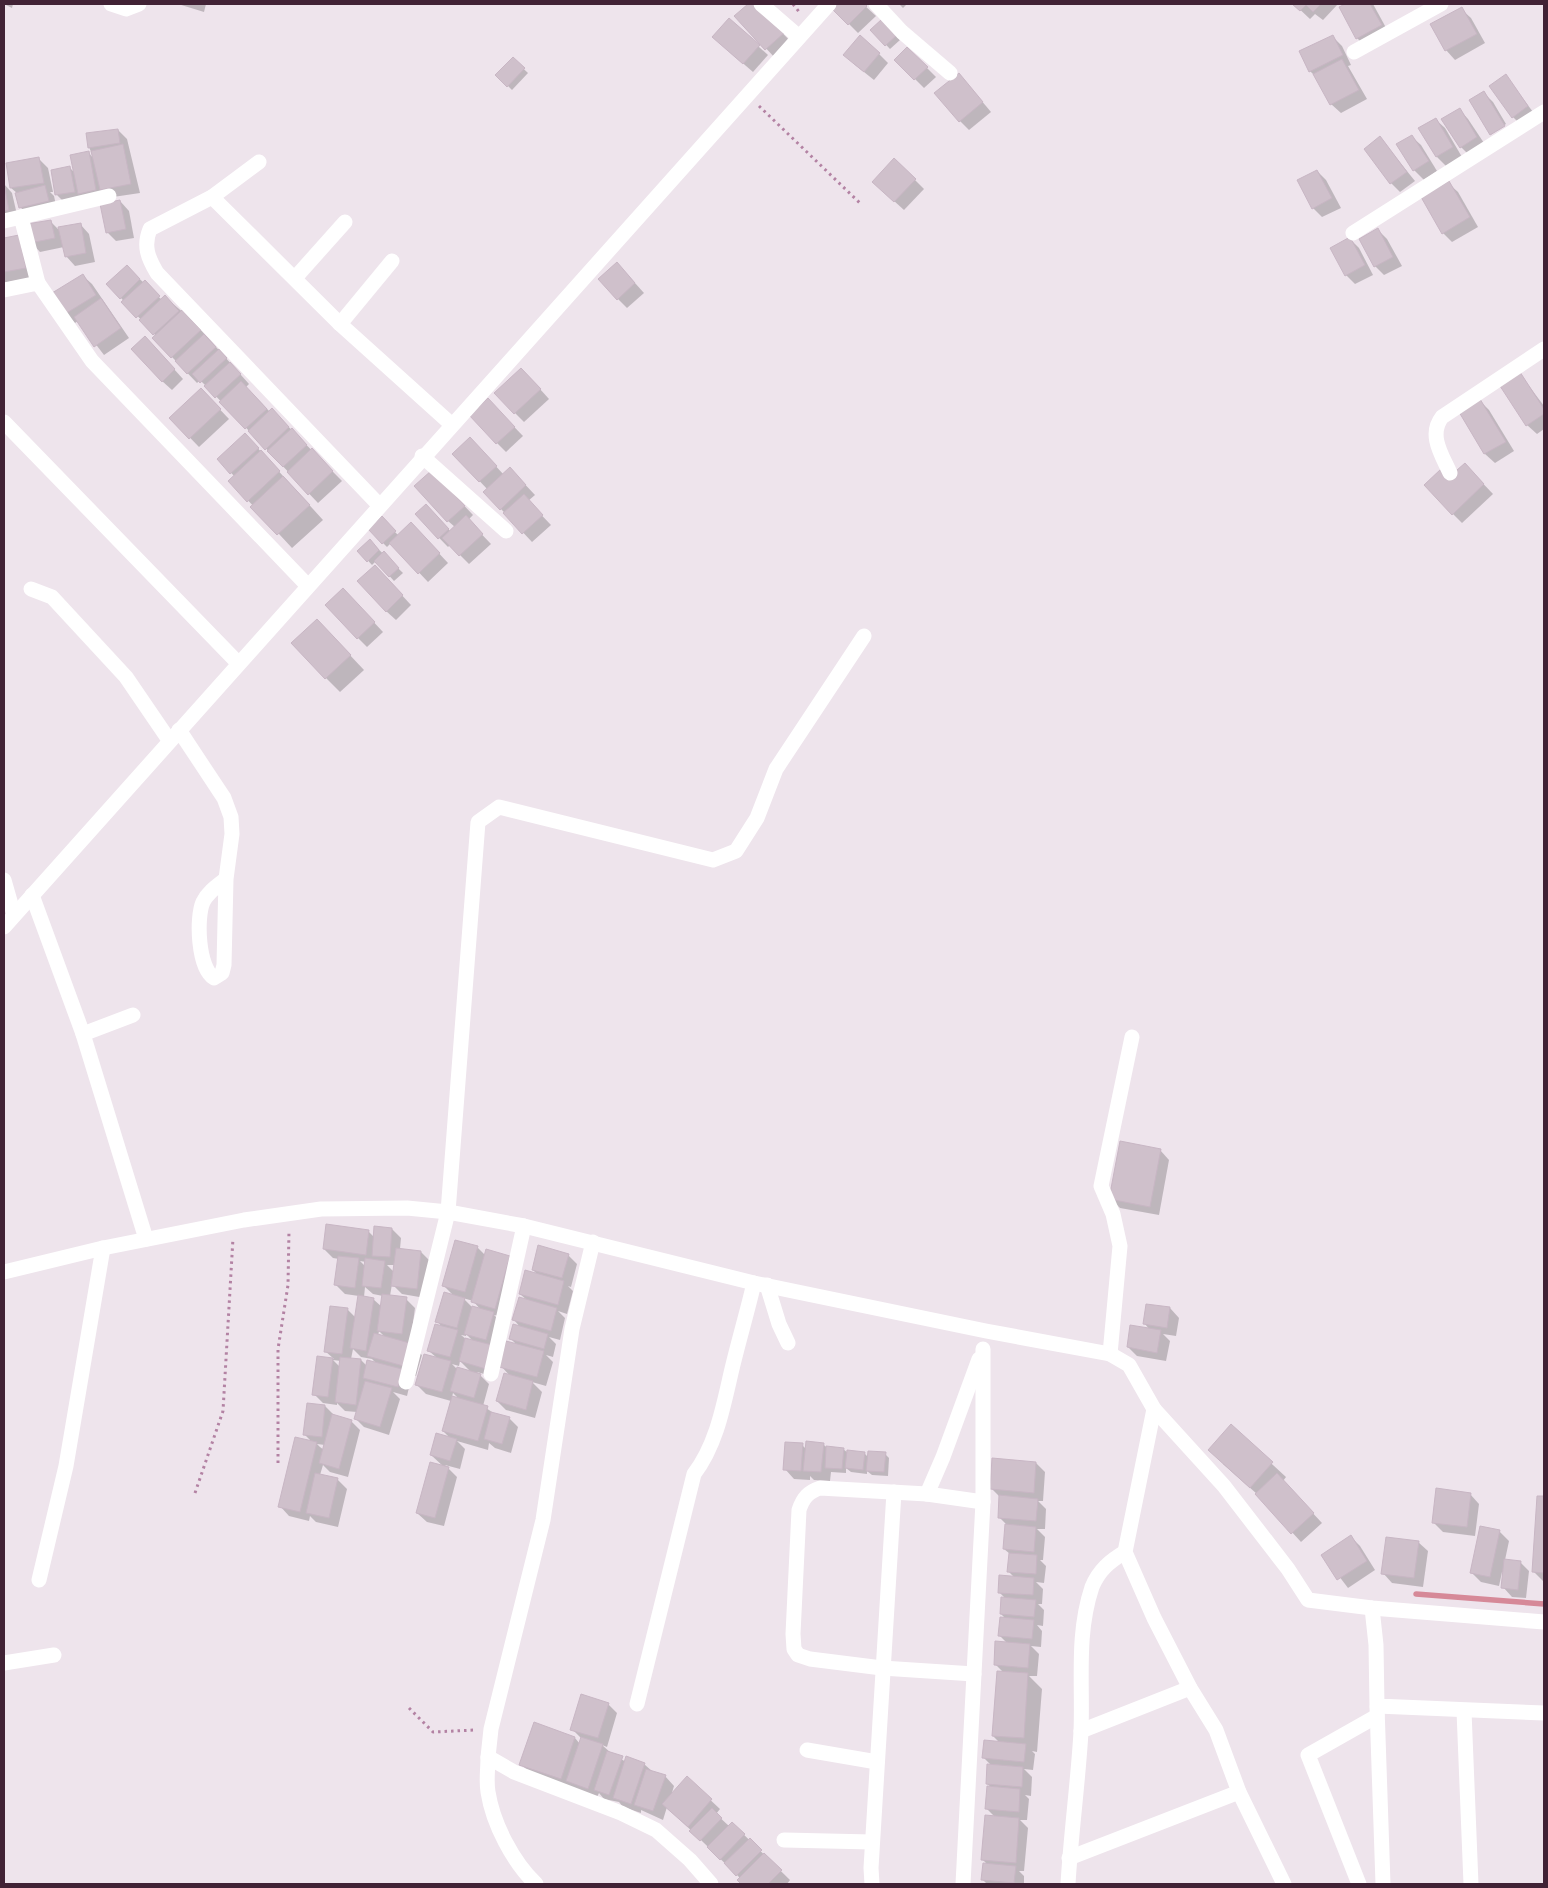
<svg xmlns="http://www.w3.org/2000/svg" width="1548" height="1888" viewBox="0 0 1548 1888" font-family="'Golos Text',sans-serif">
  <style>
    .shadow { fill: #0003; fill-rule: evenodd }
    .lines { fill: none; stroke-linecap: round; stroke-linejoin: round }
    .stream { stroke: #d68998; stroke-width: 5.5 }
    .building { fill: #cfc0cb; stroke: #c8b6c4 }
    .path { stroke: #b382a3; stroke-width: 3; stroke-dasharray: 2.5 4; stroke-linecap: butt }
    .minor { stroke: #fff; stroke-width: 15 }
  </style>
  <rect width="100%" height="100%" fill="#eee4ec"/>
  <g class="shadow">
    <path d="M4,4H13L12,8Z"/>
    <path d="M178,4H206L204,12Z"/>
    <path d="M750,4H755L792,43L775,58L736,16Z"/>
    <path d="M835,4H863L876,16L858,33L832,7Z"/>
    <path d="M899,4H907L903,8Z"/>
    <path d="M1294,4H1338L1323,20L1315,14L1310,19Z"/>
    <path d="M1347,4H1373L1390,35L1366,47L1357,38L1340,7Z"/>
    <path d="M1461,9L1471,18L1485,43L1455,60L1446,50Z"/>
    <path d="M729,20L768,55L753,72L723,46Z"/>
    <path d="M882,20L900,40L890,49L872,30Z"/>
    <path d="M1333,37L1342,46L1351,65L1348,66L1367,99L1341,113L1331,104L1317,78L1310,71Z"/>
    <path d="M907,48L936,77L924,88L896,60Z"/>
    <path d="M879,54L888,63L874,80L854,64Z"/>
    <path d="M513,59L528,73L512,90L497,75Z"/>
    <path d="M959,74L991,112L969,130L960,121Z"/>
    <path d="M1506,76L1536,116L1522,126L1513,117Z"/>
    <path d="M1484,93L1493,102L1506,124L1492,133V135L1471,101Z"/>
    <path d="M1459,109L1468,119L1486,146L1470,156L1461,147Z"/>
    <path d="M1435,119L1445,128L1462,157L1446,166L1437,157L1420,128Z"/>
    <path d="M118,130L127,139L140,193L66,204L57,195L70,168L75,173L88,152L94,159L89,147Z"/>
    <path d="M1411,136L1421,145L1437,171L1424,180L1414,170L1398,145Z"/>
    <path d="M1380,138L1415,181L1400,192L1391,183Z"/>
    <path d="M39,159L48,168L53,192H50L54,196L57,210L30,216L20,207L17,193L11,188Z"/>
    <path d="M1317,171L1326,180L1341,208L1322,217L1313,208L1299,181Z"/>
    <path d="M915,180L924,189L904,210L883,191Z"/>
    <path d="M1448,183L1458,192L1478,227L1452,242L1443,233Z"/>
    <path d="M4,184L12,193L18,219L4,221Z"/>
    <path d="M120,201L129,211L134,238L116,241L107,232Z"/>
    <path d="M50,221L61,232L80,224L89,234L95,262L75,266L66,256L64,247L40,252L31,242Z"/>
    <path d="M1378,230L1387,239L1402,266L1384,275L1375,266Z"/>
    <path d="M18,236L34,277L4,283V239Z"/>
    <path d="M1350,239L1359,248L1373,275L1355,284L1346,275Z"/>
    <path d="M127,267L162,300L165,297L192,320L249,384L246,387L270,412L272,410L342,481L318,503L210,390L200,380L197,383L172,357L154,338L156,336L108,284Z"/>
    <path d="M626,273L644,293L627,308L618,299Z"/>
    <path d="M82,275L92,284L129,338L104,355L78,321L75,323L66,314Z"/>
    <path d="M154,347L183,379L172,390L162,381Z"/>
    <path d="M1520,374L1544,406V429L1537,434L1527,425Z"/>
    <path d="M530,378L549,399L524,422L515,413Z"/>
    <path d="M210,399L229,419L199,447L171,418Z"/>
    <path d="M1480,401L1489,410L1514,451L1495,463L1485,454L1461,412Z"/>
    <path d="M497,409L523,436L506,452L497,443Z"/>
    <path d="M254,444L323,520L292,548L230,481L235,477L219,460Z"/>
    <path d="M479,448L504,475L519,478L535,495L528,501L551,525L532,542L485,492L488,490L454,454Z"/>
    <path d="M1474,474L1493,494L1462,523L1453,514Z"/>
    <path d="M441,481L473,515L468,520L491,544L469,564L450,545L448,547L416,514H435L450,531L455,527L448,521Z"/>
    <path d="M381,518L398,535L420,533L448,563L428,582L391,543L387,547L369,529Z"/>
    <path d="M370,541L403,573L394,581L376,561L372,565L359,551Z"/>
    <path d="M384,576L411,605L396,620L386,611Z"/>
    <path d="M352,599L383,632L367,647L358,638Z"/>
    <path d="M331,635L364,670L340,692L326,678Z"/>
    <path d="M1160,1150L1169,1160L1159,1215L1120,1208L1111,1199Z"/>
    <path d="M392,1229L401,1238L400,1249L421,1252L430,1261L425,1298L402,1294L392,1284L390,1296L406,1299L415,1308L410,1345L422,1355L416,1376L403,1372L411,1379L407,1396L393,1392L400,1399L389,1435L364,1427L355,1418L357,1412L345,1411L337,1403V1405L323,1403L314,1394L318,1357L334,1359L325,1351L347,1309L356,1318L359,1296L345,1294L336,1285L339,1259L333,1258L324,1249L368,1231L374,1237ZM360,1261L366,1262V1267ZM387,1265H395L394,1272ZM365,1287L373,1294L383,1296L382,1307L373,1299L364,1297ZM379,1331L386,1338L378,1336ZM353,1349L361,1357L372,1359L377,1364L367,1366L361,1360L351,1359ZM333,1360L341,1361L340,1367Z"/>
    <path d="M477,1247L485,1255L509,1257L504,1317L494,1315L502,1323L495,1377L477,1372L489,1384L483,1406L495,1414L509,1418L518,1427L511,1453L495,1448L489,1443L488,1450L457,1441L465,1449L460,1469L445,1465L457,1477L444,1526L427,1522L417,1513L444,1467L431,1455L451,1439L443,1431L451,1401L426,1394L417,1385L437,1358L429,1351L442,1327L437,1321L454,1296L444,1286ZM463,1298L473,1301L481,1310L472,1307ZM466,1334L474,1342L466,1339L461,1335L466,1336ZM460,1361L472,1373L457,1369L452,1364L459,1366ZM453,1393L459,1399L452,1397Z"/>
    <path d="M568,1255L577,1264L571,1287L568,1286L573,1291L567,1314L558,1311L565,1318L560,1340L549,1337L556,1344L553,1357L546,1355L553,1362L546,1386L532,1382L542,1392L535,1418L506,1410L497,1401L510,1376L501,1366L517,1345L511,1339L521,1328L514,1320L528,1301L520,1294L538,1275L533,1270Z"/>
    <path d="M1147,1305L1170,1308L1179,1318L1176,1336L1163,1334L1170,1341L1166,1361L1137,1356L1128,1347L1150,1330L1145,1324Z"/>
    <path d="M325,1406L335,1416L351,1421L360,1430L348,1477L330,1472L323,1465L320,1475L337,1479L347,1489L338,1527L316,1522L310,1516L309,1521L289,1516L280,1506L312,1442L304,1434ZM317,1444L325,1445L324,1450L320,1447Z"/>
    <path d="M1231,1426L1286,1477L1283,1481L1322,1523L1301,1542L1257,1494L1223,1464Z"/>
    <path d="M823,1444L826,1447L843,1449L848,1453H864L868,1457L885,1454L889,1458L888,1476L872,1475L867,1471V1474L851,1472L846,1468V1473L831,1472L830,1481L814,1480L810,1476V1480L794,1479L785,1469L802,1445L806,1449Z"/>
    <path d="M1036,1463L1045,1472L1043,1501H1038L1046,1509L1045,1529H1037L1045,1537L1043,1560H1040L1046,1566L1044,1583L1036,1582L1043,1589L1042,1604H1038L1044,1610L1043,1626L1037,1625L1042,1631L1041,1647L1031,1646L1039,1654L1037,1676H1029L1042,1689L1037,1752L1032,1751L1035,1754L1033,1770L1024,1769L1032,1777L1031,1796L1025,1795L1029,1799L1027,1820H1020L1028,1828L1024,1871H1019L1024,1876V1884H987L983,1880L988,1865L982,1859L995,1817L987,1809L991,1787L987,1784L991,1765L984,1758L1000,1743L993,1736L1003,1672L995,1664L1007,1643L999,1635L1006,1619L1001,1614L1005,1598L999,1592L1015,1578L1008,1571L1010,1554L1004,1549L1006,1524L999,1517L1000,1497L991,1488Z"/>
    <path d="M1470,1494L1479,1504L1475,1536L1443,1532L1433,1522Z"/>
    <path d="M1538,1497H1544V1582L1533,1571Z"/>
    <path d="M1499,1531L1509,1541L1505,1560L1520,1562L1529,1571L1526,1598L1512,1597L1503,1587L1504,1572H1502L1499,1586L1481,1582L1472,1573Z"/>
    <path d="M1351,1537L1360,1546L1375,1570L1348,1588L1323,1555Z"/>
    <path d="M1418,1542L1428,1551L1423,1587L1392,1583L1383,1573Z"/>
    <path d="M608,1704L617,1713L607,1747L602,1745L611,1753L626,1762L644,1764L653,1772L665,1776L674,1786L671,1796L687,1778L720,1809L716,1814L729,1826L732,1823L790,1880L787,1884H743L738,1880L740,1878L667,1807L663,1820L641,1810V1813L623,1807L619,1802L604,1799L599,1793L597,1797L535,1778L521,1764L575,1738L580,1744L582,1739L572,1729Z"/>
  </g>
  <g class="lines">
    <path class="stream" d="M1416,1594L1544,1604"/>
  </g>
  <g class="building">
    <path d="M748,4H757L784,33L765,50L734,16Z"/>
    <path d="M833,4H865L867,6L848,25L830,7Z"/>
    <path d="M1292,4H1321L1313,12L1306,5L1300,11Z"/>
    <path d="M1345,4H1370L1382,25L1356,39L1339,7Z"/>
    <path d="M1462,7L1477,34L1445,51L1430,24Z"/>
    <path d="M729,18L760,45L743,64L712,37Z"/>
    <path d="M882,19L897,35L885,46L870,30Z"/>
    <path d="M860,35L880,53L864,72L843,55Z"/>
    <path d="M1333,35L1343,55L1309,72L1299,51Z"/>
    <path d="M907,47L928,67L914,80L894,60Z"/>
    <path d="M513,57L525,68L507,87L495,75Z"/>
    <path d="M1342,59L1359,90L1330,105L1313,74Z"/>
    <path d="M959,73L983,102L959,122L934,93Z"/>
    <path d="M1506,74L1528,106L1512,118L1489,86Z"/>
    <path d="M1484,91L1505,126L1490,135L1469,100Z"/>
    <path d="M1460,108L1477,137L1460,148L1441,119Z"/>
    <path d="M1436,118L1453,147L1436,157L1418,128Z"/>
    <path d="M118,129L120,143L88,148L86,133Z"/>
    <path d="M1412,135L1429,161L1413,171L1396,144Z"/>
    <path d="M1380,136L1407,172L1390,184L1364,149Z"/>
    <path d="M123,144L131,184L100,190L91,151Z"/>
    <path d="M89,151L96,190L78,194L70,155Z"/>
    <path d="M39,157L44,183L10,188L6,163Z"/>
    <path d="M894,158L916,179L894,202L872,182Z"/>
    <path d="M70,166L75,192L55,195L51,170Z"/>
    <path d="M1317,170L1332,198L1312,209L1297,180Z"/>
    <path d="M1449,181L1470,217L1442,234L1421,197Z"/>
    <path d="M4,183L9,210L4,211Z"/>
    <path d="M45,185L49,201L19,208L15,193Z"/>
    <path d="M120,200L126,229L106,233L100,204Z"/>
    <path d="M51,220L55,238L30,243L27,224Z"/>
    <path d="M81,223L86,253L65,257L58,227Z"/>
    <path d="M1378,228L1393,257L1374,267L1359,239Z"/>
    <path d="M19,235L26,268L4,272V238Z"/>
    <path d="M1350,237L1365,265L1345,276L1330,248Z"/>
    <path d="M617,262L635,283L617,300L598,279Z"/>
    <path d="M127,265L140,279L120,299L106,284Z"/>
    <path d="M83,274L96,295L65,314L52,293Z"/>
    <path d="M145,280L160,296L136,318L121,302Z"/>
    <path d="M165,295L179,311L153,335L139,320Z"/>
    <path d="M101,298L121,328L94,347L74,317Z"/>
    <path d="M182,310L201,330L171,358L152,338Z"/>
    <path d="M204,334L216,347L187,374L175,361Z"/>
    <path d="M145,336L175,369L162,382L131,349Z"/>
    <path d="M219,349L227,358L200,383L192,374Z"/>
    <path d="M230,362L241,374L215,398L204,386Z"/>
    <path d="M521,368L541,389L514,414L494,393Z"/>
    <path d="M1520,372L1544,409V414L1526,426L1500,386Z"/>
    <path d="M241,381L267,409L245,429L219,402Z"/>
    <path d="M201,388L221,409L189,439L169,418Z"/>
    <path d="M488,398L515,427L496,444L469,415Z"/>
    <path d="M1480,399L1506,442L1484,454L1459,412Z"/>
    <path d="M272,408L289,427L265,450L248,431Z"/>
    <path d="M292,428L307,445L283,467L267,451Z"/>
    <path d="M245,433L259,448L230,474L217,459Z"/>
    <path d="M470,437L497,466L479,482L452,454Z"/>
    <path d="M312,448L333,471L308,495L287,472Z"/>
    <path d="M261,450L280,471L247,502L228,481Z"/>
    <path d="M1465,463L1484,484L1452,515L1424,485L1441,469L1449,477Z"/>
    <path d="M510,467L526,485L500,510L483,492Z"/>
    <path d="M432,470L465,506L447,522L414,486Z"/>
    <path d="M283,476L310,505L277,535L250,507Z"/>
    <path d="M524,494L543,515L522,534L503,513Z"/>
    <path d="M426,504L449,529L438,539L415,514Z"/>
    <path d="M466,515L483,534L459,556L442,538Z"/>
    <path d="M382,516L396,531L382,544L368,529Z"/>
    <path d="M411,522L440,553L418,574L389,543Z"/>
    <path d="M370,539L379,550L367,562L357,551Z"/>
    <path d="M384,551L399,568L389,577L374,561Z"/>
    <path d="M375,565L403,595L386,612L357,581Z"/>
    <path d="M343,588L375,622L357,639L325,605Z"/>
    <path d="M317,619L351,655L325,679L291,643Z"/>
    <path d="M1120,1141L1161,1149L1150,1207L1109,1199Z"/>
    <path d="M326,1224L369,1230L366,1255L323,1249Z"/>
    <path d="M374,1226L392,1228L390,1257L372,1256Z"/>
    <path d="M455,1240L478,1246L465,1292L442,1286Z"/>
    <path d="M538,1245L569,1254L562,1278L532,1270Z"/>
    <path d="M396,1248L421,1251L417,1289L391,1286Z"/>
    <path d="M486,1249L510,1256L495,1309L471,1302Z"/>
    <path d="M338,1256L359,1258L355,1288L334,1285Z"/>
    <path d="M365,1258L385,1261L381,1288L362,1286Z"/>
    <path d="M525,1270L564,1281L558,1305L519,1294Z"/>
    <path d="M444,1292L465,1298L457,1328L435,1322Z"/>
    <path d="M382,1294L407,1297L402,1334L377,1331Z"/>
    <path d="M358,1295L374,1298L366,1351L350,1348Z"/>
    <path d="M519,1297L557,1308L551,1331L512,1320Z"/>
    <path d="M1146,1304L1170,1307L1167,1328L1143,1324Z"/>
    <path d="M330,1306L348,1308L342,1354L324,1352Z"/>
    <path d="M472,1306L494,1312L486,1340L464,1334Z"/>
    <path d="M435,1324L458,1330L450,1357L427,1351Z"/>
    <path d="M513,1324L548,1334L544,1349L509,1339Z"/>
    <path d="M1130,1325L1161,1330L1157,1353L1127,1347Z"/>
    <path d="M374,1333L413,1344L407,1367L367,1356Z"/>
    <path d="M465,1338L492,1345L486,1369L459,1361Z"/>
    <path d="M506,1341L544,1351L537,1377L499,1367Z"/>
    <path d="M424,1354L451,1361L442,1392L415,1385Z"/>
    <path d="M317,1356L333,1358L328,1397L312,1395Z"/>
    <path d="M340,1357L361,1359L356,1405L335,1402Z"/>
    <path d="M367,1360L402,1369L398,1387L363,1378Z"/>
    <path d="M457,1367L481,1374L474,1398L450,1391Z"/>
    <path d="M504,1373L533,1381L526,1410L496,1401Z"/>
    <path d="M365,1381L392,1388L380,1427L354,1419Z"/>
    <path d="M452,1396L488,1406L478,1441L442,1431Z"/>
    <path d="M307,1403L325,1405L322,1437L303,1435Z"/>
    <path d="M491,1412L510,1417L502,1444L484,1439Z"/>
    <path d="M332,1414L352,1420L339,1469L319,1463Z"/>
    <path d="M1231,1424L1273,1462L1250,1488L1208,1450Z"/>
    <path d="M436,1433L457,1439L450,1461L430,1455Z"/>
    <path d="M295,1437L317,1442L300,1512L278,1507Z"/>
    <path d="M806,1441L824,1443L821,1472L803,1471Z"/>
    <path d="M785,1442L803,1443L801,1471L783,1470Z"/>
    <path d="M826,1446L844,1448L842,1469L825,1468Z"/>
    <path d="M847,1450L865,1452L863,1470L845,1468Z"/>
    <path d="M868,1451L886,1452L884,1472L866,1471Z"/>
    <path d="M992,1458L1036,1462L1034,1493L990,1489Z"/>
    <path d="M430,1462L449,1467L435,1518L416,1513Z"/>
    <path d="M315,1473L338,1478L329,1518L306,1513Z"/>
    <path d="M1277,1473L1314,1513L1291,1534L1255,1494Z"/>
    <path d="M1436,1488L1471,1493L1467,1527L1432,1523Z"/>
    <path d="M999,1495L1038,1499L1036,1521L998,1518Z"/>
    <path d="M1537,1496H1544V1573L1532,1572Z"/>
    <path d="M1005,1524L1036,1527L1034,1552L1003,1549Z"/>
    <path d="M1480,1526L1500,1530L1490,1577L1470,1573Z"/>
    <path d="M1351,1535L1367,1561L1337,1580L1321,1555Z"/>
    <path d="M1386,1537L1419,1541L1414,1578L1381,1574Z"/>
    <path d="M1009,1553L1037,1555L1036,1574L1007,1572Z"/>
    <path d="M1504,1559L1521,1561L1518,1590L1501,1588Z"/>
    <path d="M999,1575L1034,1578L1033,1595L998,1593Z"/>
    <path d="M1001,1597L1036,1600L1034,1617L1000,1614Z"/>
    <path d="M1000,1617L1034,1620L1032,1639L998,1636Z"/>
    <path d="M995,1641L1030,1644L1028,1668L994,1665Z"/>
    <path d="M997,1671L1028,1673L1024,1738L992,1736Z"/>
    <path d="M581,1694L609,1703L598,1738L570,1730Z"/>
    <path d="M534,1722L575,1737L561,1779L519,1765Z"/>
    <path d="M581,1737L603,1744L588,1789L566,1781Z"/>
    <path d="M984,1740L1026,1744L1024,1762L982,1758Z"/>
    <path d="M607,1751L623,1756L609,1795L594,1790Z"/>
    <path d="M626,1756L645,1763L631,1804L613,1798Z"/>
    <path d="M987,1764L1023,1767L1022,1787L986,1784Z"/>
    <path d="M646,1769L666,1775L653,1811L634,1805Z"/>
    <path d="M687,1776L712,1799L688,1827L662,1804Z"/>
    <path d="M987,1786L1020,1789L1019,1812L985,1809Z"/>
    <path d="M712,1808L722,1818L700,1841L689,1831Z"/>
    <path d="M985,1815L1019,1818L1016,1863L981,1860Z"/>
    <path d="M732,1822L745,1834L720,1860L707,1847Z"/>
    <path d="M750,1838L762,1850L736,1876L724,1863Z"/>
    <path d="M764,1853L782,1870L768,1884H741L737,1880Z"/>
    <path d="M983,1863L1016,1866L1014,1883L981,1880Z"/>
  </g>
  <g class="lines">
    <g class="path">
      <path d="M793,4L800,13"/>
      <path d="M759,106L862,205"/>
      <path d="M278,1463V1349L288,1285L289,1230"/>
      <path d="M195,1493L223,1411L233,1238"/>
      <path d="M409,1708L433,1732L475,1730"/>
    </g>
    <g class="minor">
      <path d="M111,4L126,9L139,4"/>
      <path d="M761,4L799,37"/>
      <path d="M876,4L902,32L950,73"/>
      <path d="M1354,52L1441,4"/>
      <path d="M259,162L212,197L150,229C143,246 148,258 157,273L379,505"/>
      <path d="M212,197L340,324L451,424"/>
      <path d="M21,217L109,196"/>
      <path d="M4,221L21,217L38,283"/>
      <path d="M1353,233L1544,112"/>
      <path d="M295,278L345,222"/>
      <path d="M4,290L38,283L92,361L307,585"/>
      <path d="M340,324L392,261"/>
      <path d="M4,422L238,663"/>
      <path d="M422,456L506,531"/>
      <path d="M1450,473C1442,455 1428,435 1442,417L1544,349"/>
      <path d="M31,589L52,597L126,677L169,740"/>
      <path d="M179,730L224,798L231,817L232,834L226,879L224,965L222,973L214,978C198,968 196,918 203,902C208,892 217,886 226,879"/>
      <path d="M4,880L14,915"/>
      <path d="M32,895L83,1034L146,1239"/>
      <path d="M4,927L829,4"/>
      <path d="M83,1034L133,1015"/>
      <path d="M593,1242L572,1329L543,1520L491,1729L488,1757L514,1772L621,1813L656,1830L690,1860L711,1884"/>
      <path d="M4,1272L103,1248L244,1220L321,1209L407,1208L448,1212L524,1226L754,1283L986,1331L1110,1354L1129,1365L1154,1409L1224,1486L1288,1569L1308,1600L1372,1608L1544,1622"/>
      <path d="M767,1285L779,1324L788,1343"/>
      <path d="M1110,1354L1120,1246L1113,1214L1101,1186L1132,1037"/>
      <path d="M491,1374L524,1226"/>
      <path d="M406,1382L448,1212L478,822L499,807L713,860L736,851L757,818L776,769L864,636"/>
      <path d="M1154,1409L1125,1552L1154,1618L1190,1688L1216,1730L1239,1792L1284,1884"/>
      <path d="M927,1494L943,1457L979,1359"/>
      <path d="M39,1580L66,1466L103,1248"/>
      <path d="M1372,1608L1376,1645L1377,1706L1544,1713"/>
      <path d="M4,1663L54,1655"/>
      <path d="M974,1674L882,1668L810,1659L798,1655L794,1649L793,1634L799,1510C803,1498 808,1492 820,1488L927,1494L983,1502"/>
      <path d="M637,1704L694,1474C716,1445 723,1408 731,1373C738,1343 747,1313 754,1283"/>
      <path d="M1377,1707L1383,1884"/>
      <path d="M1464,1711L1471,1884"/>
      <path d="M1081,1731L1190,1688"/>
      <path d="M807,1750L877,1762"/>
      <path d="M488,1757C488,1769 486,1781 488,1792C493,1824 513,1862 536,1884"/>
      <path d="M784,1840L872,1842"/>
      <path d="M1069,1858L1239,1792"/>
      <path d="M872,1884L871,1868L894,1492"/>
      <path d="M963,1884L983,1502V1349"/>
      <path d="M1068,1884C1071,1833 1078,1783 1081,1732C1083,1683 1076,1635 1092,1587C1099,1570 1110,1561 1125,1552"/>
      <path d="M1359,1884L1308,1755L1377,1716"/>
    </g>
  </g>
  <rect width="1548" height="1888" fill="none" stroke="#412235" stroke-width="10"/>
</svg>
